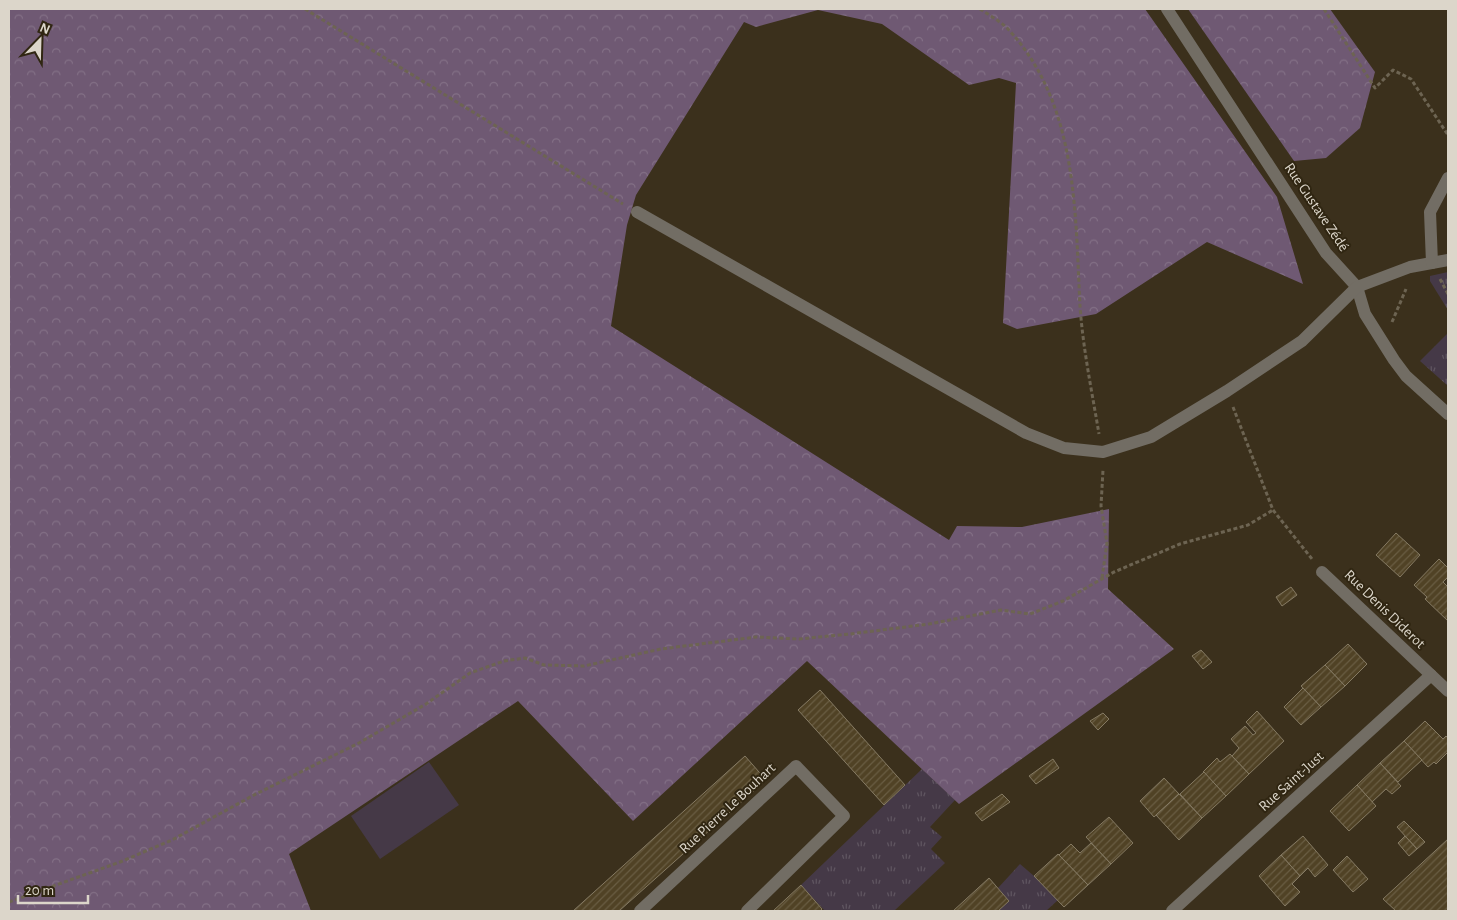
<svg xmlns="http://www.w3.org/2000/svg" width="1457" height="920" viewBox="0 0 1457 920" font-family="'Alegreya Sans',sans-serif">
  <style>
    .grass { fill: url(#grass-tufts) }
    .forest { fill: url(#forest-crowns) }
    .pitch { fill: #453947 }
    .building { fill: url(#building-hatch); stroke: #857a63 }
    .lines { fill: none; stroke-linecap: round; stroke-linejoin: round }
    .path { stroke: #6d6452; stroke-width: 3; stroke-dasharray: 4 2.5; stroke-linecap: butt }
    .minor { stroke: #726d64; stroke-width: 12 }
    .labels { text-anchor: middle; stroke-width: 4; stroke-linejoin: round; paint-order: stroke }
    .street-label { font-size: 15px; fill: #dcd6ca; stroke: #302612 }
  </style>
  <defs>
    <pattern id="grass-tufts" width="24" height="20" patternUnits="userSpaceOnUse" patternTransform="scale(1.25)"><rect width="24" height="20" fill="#453947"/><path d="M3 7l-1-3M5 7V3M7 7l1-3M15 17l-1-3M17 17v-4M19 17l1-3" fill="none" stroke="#5f5560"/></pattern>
    <pattern id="forest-crowns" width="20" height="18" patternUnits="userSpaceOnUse" patternTransform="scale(1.25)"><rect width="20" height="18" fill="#6f5973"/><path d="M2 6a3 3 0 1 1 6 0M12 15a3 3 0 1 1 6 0" fill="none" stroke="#837086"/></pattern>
    <pattern id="building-hatch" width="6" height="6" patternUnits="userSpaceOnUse" patternTransform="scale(1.25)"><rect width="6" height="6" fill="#504225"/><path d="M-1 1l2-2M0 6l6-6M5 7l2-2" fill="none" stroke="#695d43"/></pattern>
  </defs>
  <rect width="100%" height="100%" fill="#3b301c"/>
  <g class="grass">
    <path d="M1448,272V310L1430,281V276Z"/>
    <path d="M1448,333V386L1420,361Z"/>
    <path d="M922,769L955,800L930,827L942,837L931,849L945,863L894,911H825L801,885Z"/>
    <path d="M1020,864L1034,876L1058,900L1046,911H998L1009,901L998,888Z"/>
  </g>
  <g class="forest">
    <path d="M9,9H1145L1277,197L1303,284L1207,242L1096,314L1017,329L1003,323L1016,83L999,78L969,85L882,24L818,10L756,27L744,22L636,195L627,225L611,326L949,540L957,526L1022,527L1109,509L1108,589L1174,649L959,804L807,661L633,821L518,701L289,854L311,911H9Z"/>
    <path d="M1188,9H1330L1375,72L1360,128L1326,158L1294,161Z"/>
  </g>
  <path class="pitch" d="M429,762L459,805L380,859L351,816Z"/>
  <g class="building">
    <path d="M1396,533L1420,555L1400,577L1376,555Z"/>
    <path d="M1439,559L1448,568V577L1443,582L1448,587V621L1425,599L1427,597L1414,585Z"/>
    <path d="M1291,587L1297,595L1282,606L1276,597Z"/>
    <path d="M1348,644L1367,664L1345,686L1325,665Z"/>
    <path d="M1201,650L1212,662L1203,669L1192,656Z"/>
    <path d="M1325,665L1345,686L1321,707L1301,686Z"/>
    <path d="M1303,688L1321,707L1301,725L1284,707Z"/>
    <path d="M820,690L905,785L884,805L798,710Z"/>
    <path d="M1257,711L1284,741L1249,774L1232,756L1239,748L1231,739L1245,726L1253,735L1256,733L1246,722Z"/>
    <path d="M1103,713L1109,719L1098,730L1090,721Z"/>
    <path d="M1425,721L1443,739L1446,736L1448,738V752L1436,764L1434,762L1428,767L1404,741Z"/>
    <path d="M1404,741L1422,760L1398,782L1380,763Z"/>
    <path d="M1230,754L1249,774L1226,796L1203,772L1217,758L1220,762Z"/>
    <path d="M745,756L766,780L619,911H573Z"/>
    <path d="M1053,759L1059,768L1036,784L1029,776Z"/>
    <path d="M1380,763L1401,786L1392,794L1386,789L1372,802L1357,785Z"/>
    <path d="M1204,772L1226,796L1202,818L1180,794Z"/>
    <path d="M1164,778L1179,794L1154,817L1140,801Z"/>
    <path d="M1357,785L1376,806L1349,831L1330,811Z"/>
    <path d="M1002,794L1010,802L982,821L975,813Z"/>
    <path d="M1179,794L1202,818L1179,840L1156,815Z"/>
    <path d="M1109,817L1133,843L1111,864L1086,837Z"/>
    <path d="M1404,821L1425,842L1417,849L1397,827Z"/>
    <path d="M1303,836L1328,865L1315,877L1308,868L1300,876L1281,855Z"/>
    <path d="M1405,836L1417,849L1409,856L1398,843Z"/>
    <path d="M1448,839V911H1396L1383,899Z"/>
    <path d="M1091,843L1111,864L1088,885L1059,855L1071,844L1080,853Z"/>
    <path d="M1058,854L1088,885L1064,907L1034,876Z"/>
    <path d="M1281,855L1300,876L1292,884L1300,892L1285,906L1259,876Z"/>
    <path d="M1347,856L1368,879L1353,892L1333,870Z"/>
    <path d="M989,878L1009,901L998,911H953Z"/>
    <path d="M801,885L822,909L820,911H773Z"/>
  </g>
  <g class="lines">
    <g class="path">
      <path d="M305,9L623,204"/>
      <path d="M980,9C989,15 1000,21 1008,29C1078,104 1075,211 1080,306C1083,349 1092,392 1099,434"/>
      <path d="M1324,9L1375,88L1393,70L1411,79L1448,135"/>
      <path d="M1440,279L1448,294"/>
      <path d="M1392,322L1406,289"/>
      <path d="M1233,407L1273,510L1312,559"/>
      <path d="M1102,578L1107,543L1101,506L1103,470"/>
      <path d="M9,902L120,862L172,840L254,795L359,743L426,704L470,673L504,661L525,658L544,665L584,666L661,649L756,637L799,639L850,634L929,624L1001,610L1030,614L1063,601L1114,572L1180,544L1248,525L1273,510"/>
    </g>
    <g class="minor">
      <path d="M1167,9L1326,253L1357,287L1365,314L1394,360L1406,376L1448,414"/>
      <path d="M637,212L1026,433L1064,448L1103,452L1151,437L1227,391L1302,341L1357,287L1410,267L1448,260"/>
      <path d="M1432,263L1430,212L1448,178"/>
      <path d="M1322,572L1448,691"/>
      <path d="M640,911L796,766L844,816L747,911"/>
      <path d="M1172,911L1431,675"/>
    </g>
  </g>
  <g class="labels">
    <g class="street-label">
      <text transform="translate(1317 207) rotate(56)" y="5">Rue Gustave Zédé</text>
      <text transform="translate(1385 609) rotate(44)" y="5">Rue Denis Diderot</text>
      <text transform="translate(1291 781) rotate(-42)" y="5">Rue Saint-Just</text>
      <text transform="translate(727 808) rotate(-43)" y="5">Rue Pierre Le Bouhart</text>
    </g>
  </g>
  <rect width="1457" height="920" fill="none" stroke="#dcd6ca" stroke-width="20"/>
  <g transform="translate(40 40) rotate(23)" stroke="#302612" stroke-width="4" paint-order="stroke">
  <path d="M0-4L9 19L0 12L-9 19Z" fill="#dcd6ca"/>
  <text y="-8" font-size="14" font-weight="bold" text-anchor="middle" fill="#dcd6ca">N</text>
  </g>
  <path d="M18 895v8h70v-8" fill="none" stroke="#dcd6ca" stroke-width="2.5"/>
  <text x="25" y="895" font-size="15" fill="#dcd6ca" stroke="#302612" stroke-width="4" paint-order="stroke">20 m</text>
</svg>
